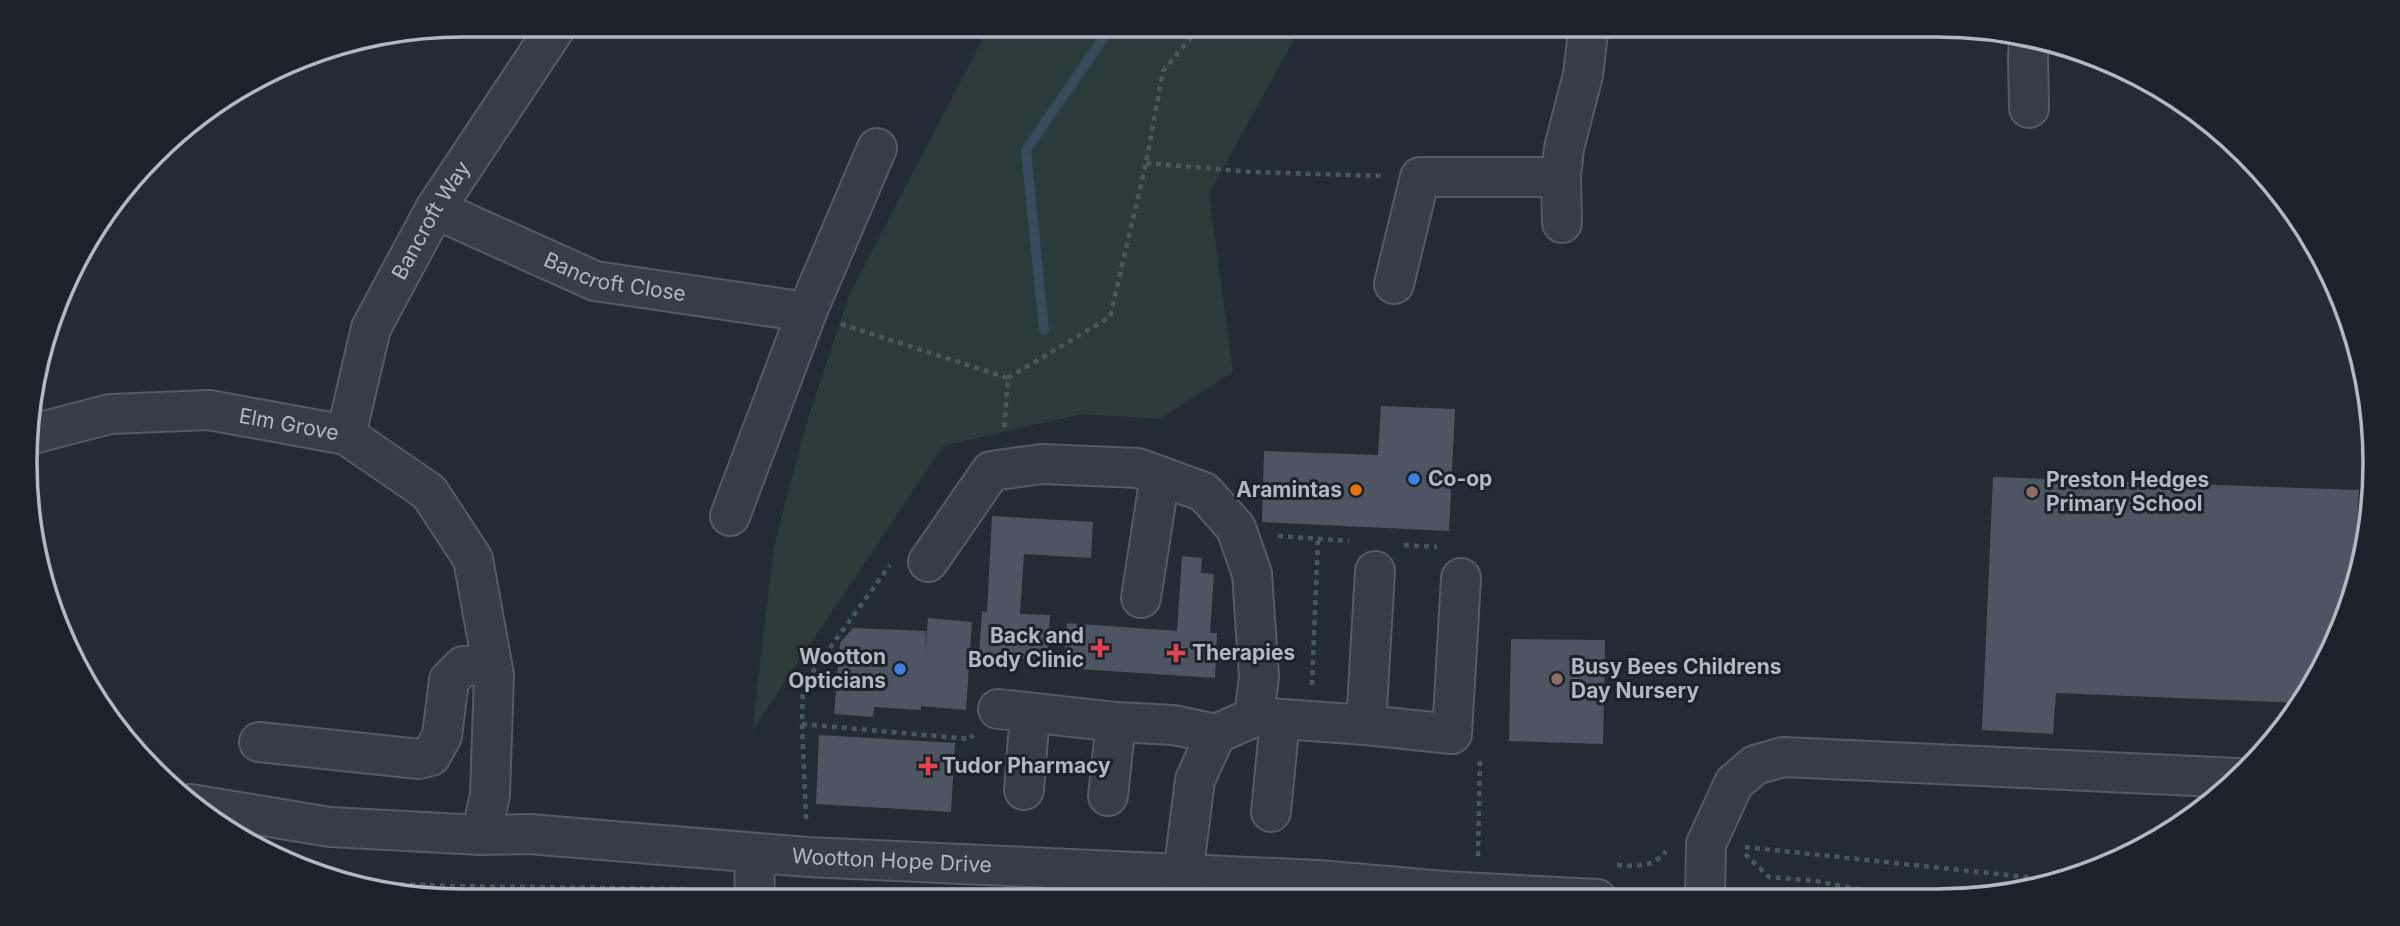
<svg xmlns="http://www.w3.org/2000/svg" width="2400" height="926" viewBox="0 0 2400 926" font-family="Inter,sans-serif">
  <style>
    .green { fill: #2b3b3b }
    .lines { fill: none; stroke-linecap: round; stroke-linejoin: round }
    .stream { stroke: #3a495c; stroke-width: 10 }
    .building { fill: #4c5560 }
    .minor-casing { stroke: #545b63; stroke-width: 42 }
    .path { stroke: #49585a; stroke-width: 4.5; stroke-dasharray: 5 5; stroke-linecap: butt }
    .minor { stroke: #363d46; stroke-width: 38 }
    .shop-dot { fill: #3f7fe0; stroke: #1c222a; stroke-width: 2.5 }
    .food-dot { fill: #e8710a; stroke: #1c222a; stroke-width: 2.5 }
    .education-dot { fill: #8d6e63; stroke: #1c222a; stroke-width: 2.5 }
    .health-dot { fill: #e0444e; stroke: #1c222a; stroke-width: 2.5 }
    .labels { text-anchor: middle; stroke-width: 6; stroke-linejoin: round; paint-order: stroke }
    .street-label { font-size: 21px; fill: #b1b8c2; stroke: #1c222a }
    .poi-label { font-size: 21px; font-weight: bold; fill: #b1b8c2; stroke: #1c222a; text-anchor: start }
    .rim { fill: none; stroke: #b1b8c2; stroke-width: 3.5 }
  </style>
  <rect width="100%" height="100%" fill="#232b35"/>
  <path class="green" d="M990,25H1302L1209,194L1233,372L1160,419L1082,414L943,446L752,731L774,546L808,418L849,295Z"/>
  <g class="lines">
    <path class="stream" d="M1044,330L1026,150L1113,24"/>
  </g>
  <g class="building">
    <path d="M1381,406L1455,409L1449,531L1262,522L1264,451L1378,455Z"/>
    <path d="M1993,477L2359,490L2353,595L2317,683L2300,703L2056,693L2053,734L1982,730Z"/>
    <path d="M992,516L1093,522L1091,558L1024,554L1020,614L1050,615L1047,660L979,656L982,611L987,612Z"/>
    <path d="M1182,556L1202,558L1201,573L1214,574L1210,633H1217L1215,678L1063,668L1067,623L1177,631Z"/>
    <path d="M928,618L972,622L966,710L921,706V710L874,707L873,717L834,714L840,643L853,628L926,631L925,654Z"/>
    <path d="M1511,639L1605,640L1603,744L1509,741Z"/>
    <path d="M819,735L955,743L951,812L816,804Z"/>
  </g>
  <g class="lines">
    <defs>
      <g id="minor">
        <path d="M2029,37L2028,59L2029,108"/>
        <path id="s1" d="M435,209L595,281L807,312"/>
        <path d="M1562,223L1561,177L1564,148L1583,75L1589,24"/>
        <path d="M1394,284L1420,177H1561"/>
        <path id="s2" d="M29,435L110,414L209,410L346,435L429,492L473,559L494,675L490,795L481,835"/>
        <path id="s3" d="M346,435L371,328L435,209L558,24"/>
        <path d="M730,516L807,312L877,148"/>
        <path d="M928,562L991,471L1042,464L1138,468L1204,492L1236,528L1252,574L1259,677L1254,717"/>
        <path d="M1141,598L1160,476"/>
        <path d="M998,709L1116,722L1174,725L1216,734"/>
        <path d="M1366,725L1375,571"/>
        <path d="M259,742L419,759L431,756L442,736L449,680L463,666L492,665"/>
        <path d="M1024,790L1030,713"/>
        <path d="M1108,796L1116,722"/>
        <path id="s4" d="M190,804L330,827L481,835L529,834L807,857L1318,880L1444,891L1597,899"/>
        <path d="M1271,812L1280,719"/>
        <path d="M754,853L755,901"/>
        <path d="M1183,875L1195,780L1216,734L1254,717L1366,725L1452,734L1461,578"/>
        <path d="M1705,898L1706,844L1734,783L1755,765L1783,757L2238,778"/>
      </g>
    </defs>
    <use href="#minor" class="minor-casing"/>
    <g class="path">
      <path d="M1146,163L1251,172L1381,176"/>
      <path d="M841,324L1008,378L1004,432"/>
      <path d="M1008,378L1110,317L1146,163L1163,71L1202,24"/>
      <path d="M1278,536L1349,541"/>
      <path d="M1404,545L1437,547"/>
      <path d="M1312,685L1318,539"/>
      <path d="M802,724L970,739L973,735"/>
      <path d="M806,819L802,724L803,685L890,565"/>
      <path d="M1745,847L2054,880"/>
      <path d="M1745,854L1769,877L1816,881L1904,898"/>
      <path d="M1478,856L1480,760"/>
      <path d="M1617,865C1637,866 1653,868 1666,851"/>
      <path d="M340,882L452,886L688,889"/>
    </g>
    <use href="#minor" class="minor"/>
  </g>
  <g class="shop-dot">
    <circle cx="1414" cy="479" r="7"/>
    <circle cx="900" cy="669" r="7"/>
  </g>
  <circle class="food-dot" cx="1356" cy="490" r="7"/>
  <g class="education-dot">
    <circle cx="2032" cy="492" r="7"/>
    <circle cx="1557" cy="679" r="7"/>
  </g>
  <g class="health-dot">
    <path d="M1096.5 637.5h7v7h7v7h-7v7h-7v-7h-7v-7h7z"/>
    <path d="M1172.5 642.5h7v7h7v7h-7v7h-7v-7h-7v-7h7z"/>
    <path d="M924.5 755.5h7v7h7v7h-7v7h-7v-7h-7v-7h7z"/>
  </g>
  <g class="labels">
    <g class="street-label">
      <text dy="7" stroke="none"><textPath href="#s3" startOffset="233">Bancroft Way</textPath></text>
      <text dy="7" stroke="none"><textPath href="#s1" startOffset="194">Bancroft Close</textPath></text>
      <text dy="7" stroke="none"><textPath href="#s2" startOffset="264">Elm Grove</textPath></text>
      <text dy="7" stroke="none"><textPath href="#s4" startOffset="705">Wootton Hope Drive</textPath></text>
    </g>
    <g class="poi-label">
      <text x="1428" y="486">Co-op</text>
      <text x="2046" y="487">Preston Hedges<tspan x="2046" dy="24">Primary School</tspan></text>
      <text x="1342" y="497" text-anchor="end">Aramintas</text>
      <text x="1084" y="643" text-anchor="end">Back and<tspan x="1084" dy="24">Body Clinic</tspan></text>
      <text x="1192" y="660">Therapies</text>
      <text x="886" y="664" text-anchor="end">Wootton<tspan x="886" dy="24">Opticians</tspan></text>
      <text x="1571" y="674">Busy Bees Childrens<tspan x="1571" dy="24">Day Nursery</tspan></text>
      <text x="942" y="773">Tudor Pharmacy</text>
    </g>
  </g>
  <path d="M0 0H2400V926H0ZM463 37H1937A426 426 0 0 1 2363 463V463A426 426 0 0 1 1937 889H463A426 426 0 0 1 37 463V463A426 426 0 0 1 463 37Z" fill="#1c222a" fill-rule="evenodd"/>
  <path class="rim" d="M463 37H1937A426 426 0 0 1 2363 463V463A426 426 0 0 1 1937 889H463A426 426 0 0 1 37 463V463A426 426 0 0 1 463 37Z"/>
</svg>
